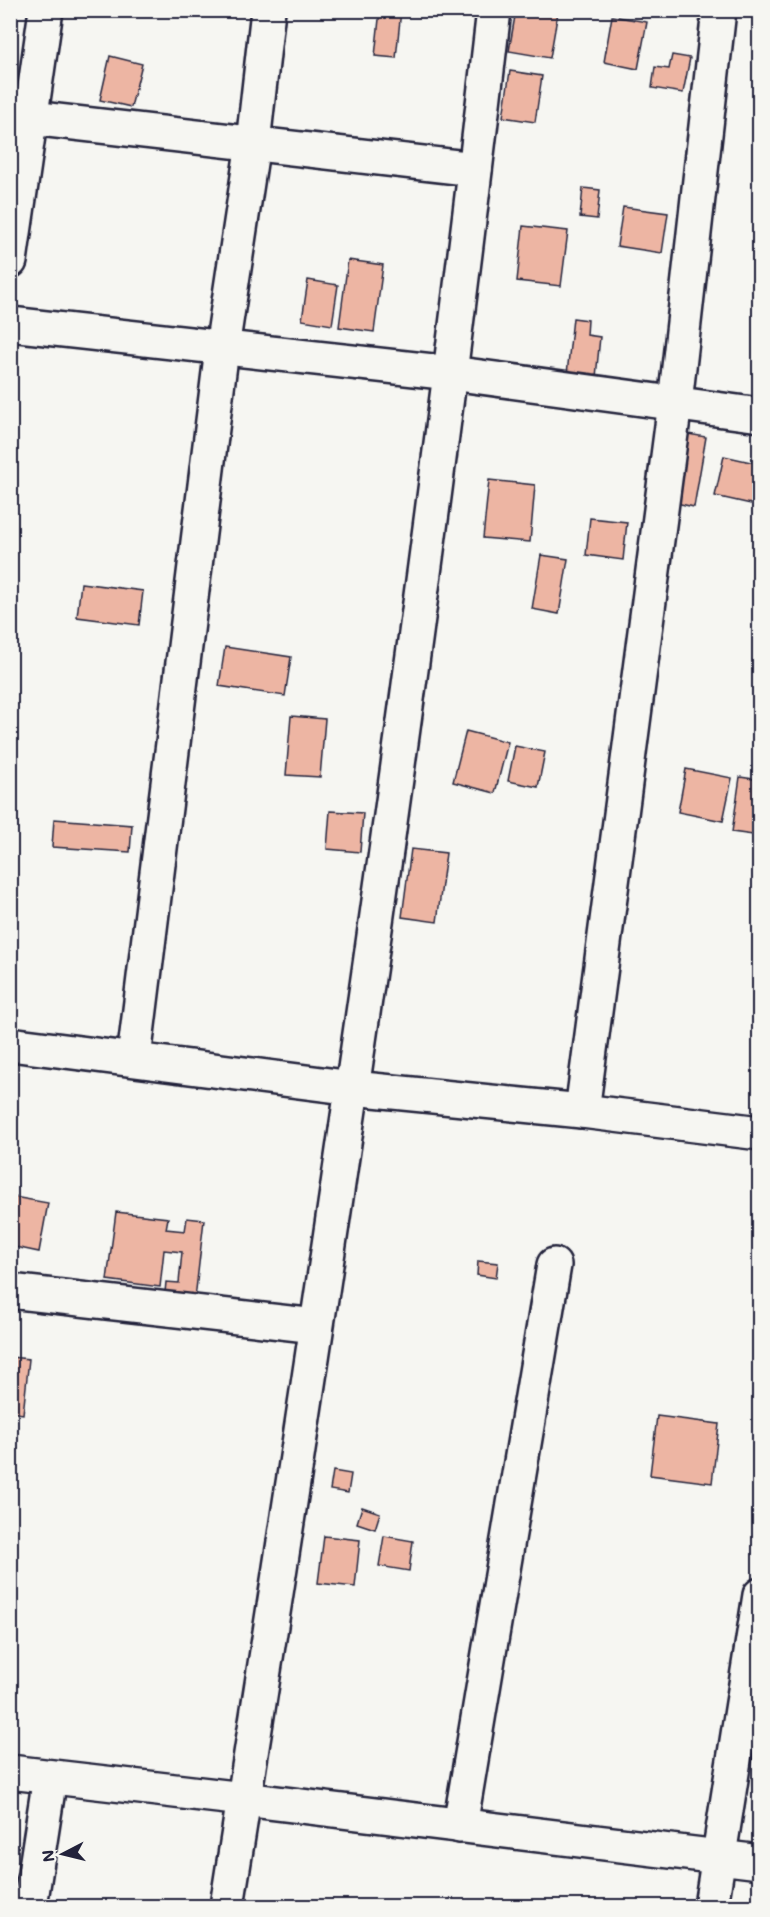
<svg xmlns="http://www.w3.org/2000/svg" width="770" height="1917" viewBox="0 0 770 1917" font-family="Mali,sans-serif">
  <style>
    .building { fill: #edb5a3; stroke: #22223b; stroke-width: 1.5 }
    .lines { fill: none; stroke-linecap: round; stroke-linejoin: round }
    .minor-casing { stroke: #22223b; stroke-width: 38 }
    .minor { stroke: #f6f6f2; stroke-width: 33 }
  </style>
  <rect width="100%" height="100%" fill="#f6f6f2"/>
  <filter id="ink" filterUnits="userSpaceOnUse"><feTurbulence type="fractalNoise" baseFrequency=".0167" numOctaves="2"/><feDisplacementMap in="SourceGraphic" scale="12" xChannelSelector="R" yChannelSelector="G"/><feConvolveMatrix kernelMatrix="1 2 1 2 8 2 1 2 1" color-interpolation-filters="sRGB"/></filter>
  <g filter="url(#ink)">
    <g class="building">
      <path d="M380,10H401L396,58L375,56Z"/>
      <path d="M516,10L558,12L550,58L509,51Z"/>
      <path d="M612,16L647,22L638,69L604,62Z"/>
      <path d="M672,55L690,58L683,93L652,88L655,67L669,69Z"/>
      <path d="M110,56L142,64L131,107L100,100Z"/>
      <path d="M510,71L542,76L535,122L503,117Z"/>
      <path d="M583,188L600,190L597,219L580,217Z"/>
      <path d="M623,207L668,213L662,253L617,246Z"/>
      <path d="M523,226L568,231L561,286L517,281Z"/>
      <path d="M348,260L383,265L374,332L339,327Z"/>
      <path d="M308,280L338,285L332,325L302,320Z"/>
      <path d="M573,318L588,320L587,335L600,337L596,377L567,374Z"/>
      <path d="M688,434L706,437L694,507L676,503Z"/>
      <path d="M724,456L760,464V506L715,496Z"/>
      <path d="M489,480L535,485L530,542L483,538Z"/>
      <path d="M590,518L627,522L623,560L586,555Z"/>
      <path d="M541,555L568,559L559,614L532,609Z"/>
      <path d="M81,583L143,591L139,625L77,617Z"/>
      <path d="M225,647L291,657L285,696L219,686Z"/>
      <path d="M291,716L325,719L320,777L286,775Z"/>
      <path d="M466,731L508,742L495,793L453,782Z"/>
      <path d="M515,746L545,752L538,787L508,781Z"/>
      <path d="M686,769L732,778L723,821L678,812Z"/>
      <path d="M740,777L760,780V836L732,832Z"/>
      <path d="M330,811L363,813L360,852L327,849Z"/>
      <path d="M54,819L132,825L130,852L52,847Z"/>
      <path d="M411,849L446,853L437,922L402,917Z"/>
      <path d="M14,1197L48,1203L39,1252L10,1246V1218Z"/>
      <path d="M116,1212L168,1218L166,1229L185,1231L187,1218L204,1220L194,1307L164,1303L166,1282L179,1283L182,1252L164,1250L160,1287L107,1280Z"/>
      <path d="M478,1261L498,1263L496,1278L477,1275Z"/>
      <path d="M10,1357L29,1359L23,1414L10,1412Z"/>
      <path d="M657,1416L719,1424L712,1483L650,1475Z"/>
      <path d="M333,1471L351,1474L348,1493L330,1490Z"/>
      <path d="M362,1507L380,1513L375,1529L357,1523Z"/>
      <path d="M324,1536L360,1540L355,1587L318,1583Z"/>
      <path d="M384,1536L413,1541L409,1571L379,1566Z"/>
    </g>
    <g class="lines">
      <defs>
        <g id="minor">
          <path d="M31,118L475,169"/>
          <path d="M10,261L46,10"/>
          <path d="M10,324L451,373L760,415"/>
          <path d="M10,1044L353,1088L582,1111L760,1133"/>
          <path d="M134,1058L222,348L253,143L268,10"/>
          <path d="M582,1111L675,403L719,10"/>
          <path d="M10,1291L316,1326"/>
          <path d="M10,1772L244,1799L760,1862"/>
          <path d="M460,1826L554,1265"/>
          <path d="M30,1906L50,1777"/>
          <path d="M227,1906C327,1276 421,645 494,10"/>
          <path d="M711,1906L760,1595"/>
        </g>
      </defs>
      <use href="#minor" class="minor-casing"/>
      <use href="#minor" class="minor"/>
    </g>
  </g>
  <rect width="770" height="1917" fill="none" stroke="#f6f6f2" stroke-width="36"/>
  <rect x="18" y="18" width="734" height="1881" fill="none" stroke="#22223b" stroke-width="2" filter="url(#ink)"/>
  <g transform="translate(63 1854) rotate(263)" stroke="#f6f6f2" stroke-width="4.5" paint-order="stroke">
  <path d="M0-4.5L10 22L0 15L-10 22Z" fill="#22223b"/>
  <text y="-9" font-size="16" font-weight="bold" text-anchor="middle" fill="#22223b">N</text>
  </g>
</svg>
